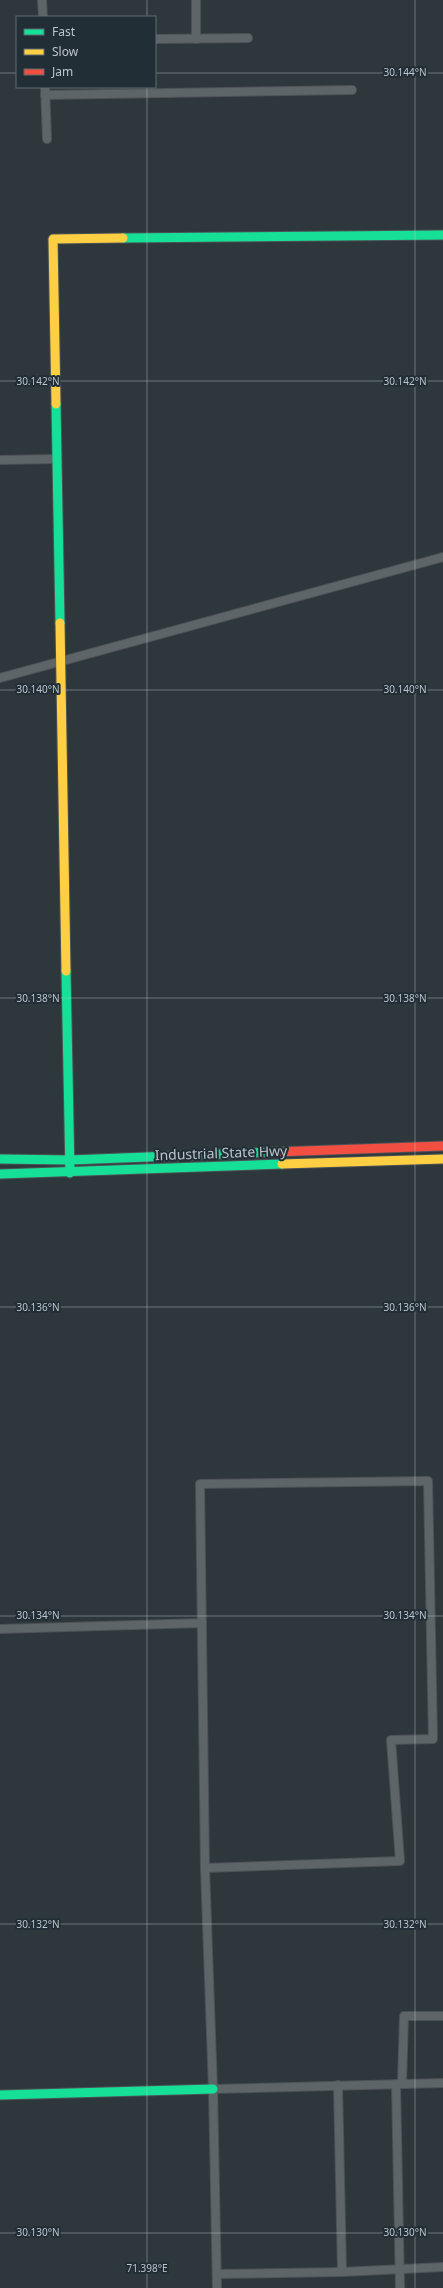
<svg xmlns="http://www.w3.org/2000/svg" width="443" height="2288" viewBox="0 0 443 2288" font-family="'Noto Sans',sans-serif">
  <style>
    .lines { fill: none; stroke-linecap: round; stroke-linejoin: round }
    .street-casing { stroke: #4c5256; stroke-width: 10 }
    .fast-casing { stroke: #4c5256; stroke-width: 11 }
    .slow-casing { stroke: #4c5256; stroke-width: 11 }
    .jam-casing { stroke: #4c5256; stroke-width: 11 }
    .street { stroke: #5e6568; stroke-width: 8 }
    .fast { stroke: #16e098; stroke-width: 9 }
    .slow { stroke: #ffcf43; stroke-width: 9 }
    .jam { stroke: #f24e42; stroke-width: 9 }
    .ticks { fill: none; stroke: #bac4ca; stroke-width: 1; stroke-opacity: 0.45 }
    .labels { text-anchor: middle; stroke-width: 4; stroke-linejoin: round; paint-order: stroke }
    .street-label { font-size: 14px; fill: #bac4ca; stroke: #222e36 }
    .ticks-label { font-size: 10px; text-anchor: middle; fill: #bac4ca; stroke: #222e36; stroke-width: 4; stroke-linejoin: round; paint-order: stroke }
  </style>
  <rect width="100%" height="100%" fill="#2e373b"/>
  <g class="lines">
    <defs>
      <g id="street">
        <path d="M42,0L43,17"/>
        <path d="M196,0V39"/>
        <path d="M155,39L248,38"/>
        <path d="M45,87L47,139"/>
        <path d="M45,95L352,90"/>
        <path d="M0,460L56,459"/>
        <path d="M0,678L443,557"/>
        <path d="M428,1481L433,1739L391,1740L400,1861L205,1868L200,1484Z"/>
        <path d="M0,1629L202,1623"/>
        <path d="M205,1868L213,2089L217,2288"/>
        <path d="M396,2084L400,2288"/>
        <path d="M402,2084L404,2016H443"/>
        <path d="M338,2085L342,2272L443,2267"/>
        <path d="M213,2089L443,2083"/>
        <path d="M217,2274L342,2272"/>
      </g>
      <g id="fast">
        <path d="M123,238L443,235"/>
        <path d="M56,404L60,623"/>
        <path d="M66,971L70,1173"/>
        <path d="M0,1159L70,1160L274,1152"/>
        <path d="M0,1174L282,1164"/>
        <path d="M0,2095L213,2089"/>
      </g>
      <g id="slow">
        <path d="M56,404L53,239L123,238"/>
        <path d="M60,623L66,971"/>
        <path d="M282,1164L443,1159"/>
      </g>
      <path id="jam" d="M274,1152L443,1146"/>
    </defs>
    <use href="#street" class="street-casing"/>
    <use href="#fast" class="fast-casing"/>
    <use href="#slow" class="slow-casing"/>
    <use href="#jam" class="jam-casing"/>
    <use href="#street" class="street"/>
    <use href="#fast" class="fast"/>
    <use href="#slow" class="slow"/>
    <use href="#jam" class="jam"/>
  </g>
  <path class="ticks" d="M147,0V17M415,0V2288M0,73H17M155,73H443M147,87V2288M0,381H443M0,690H443M0,998H443M0,1307H443M0,1616H443M0,1924H443M0,2233H443"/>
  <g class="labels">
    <g class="street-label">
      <text transform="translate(221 1153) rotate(-2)" y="5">Industrial State Hwy</text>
    </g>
  </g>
  <g class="ticks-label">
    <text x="405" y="76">30.144°N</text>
    <text x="38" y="385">30.142°N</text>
    <text x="405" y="385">30.142°N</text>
    <text x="38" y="693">30.140°N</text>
    <text x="405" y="693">30.140°N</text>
    <text x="38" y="1002">30.138°N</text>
    <text x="405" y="1002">30.138°N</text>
    <text x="38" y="1311">30.136°N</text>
    <text x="405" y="1311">30.136°N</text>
    <text x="38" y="1619">30.134°N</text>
    <text x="405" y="1619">30.134°N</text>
    <text x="38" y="1928">30.132°N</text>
    <text x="405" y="1928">30.132°N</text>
    <text x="38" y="2236">30.130°N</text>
    <text x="405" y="2236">30.130°N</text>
    <text x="147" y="2272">71.398°E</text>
  </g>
  <rect x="16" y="16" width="140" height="72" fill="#222e36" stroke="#5f6a71"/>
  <rect x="24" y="29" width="20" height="6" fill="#16e098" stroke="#5f6a71"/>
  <text x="52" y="36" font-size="12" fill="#bac4ca">Fast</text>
  <rect x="24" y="49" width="20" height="6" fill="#ffcf43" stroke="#5f6a71"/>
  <text x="52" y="56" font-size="12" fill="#bac4ca">Slow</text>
  <rect x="24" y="69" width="20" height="6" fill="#f24e42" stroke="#5f6a71"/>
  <text x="52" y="76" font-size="12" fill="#bac4ca">Jam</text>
</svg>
